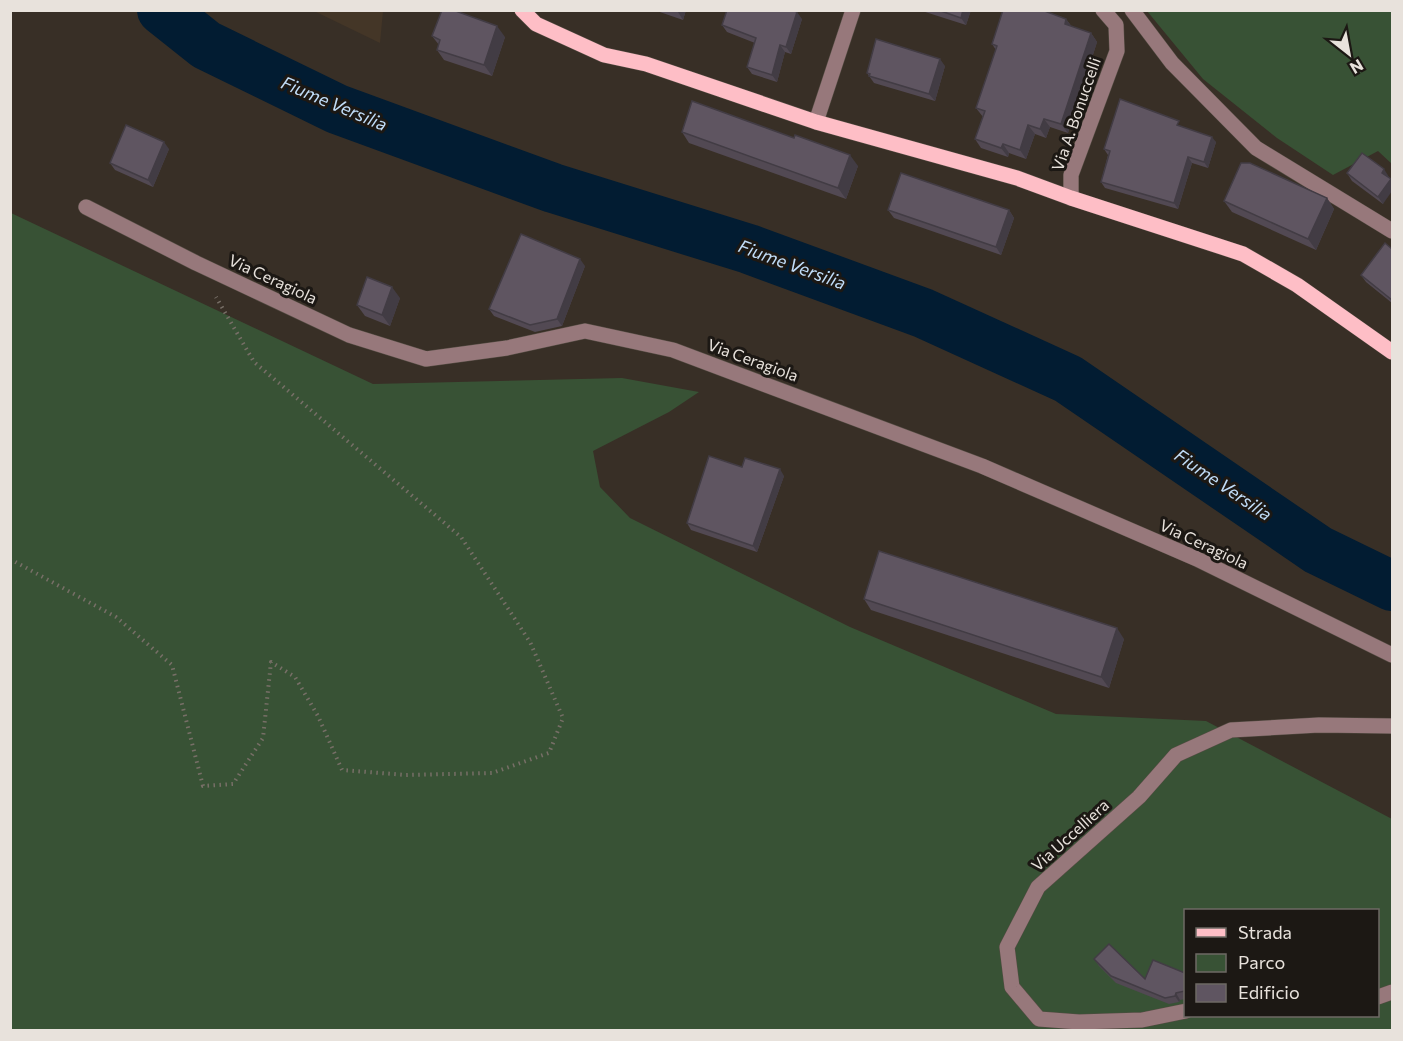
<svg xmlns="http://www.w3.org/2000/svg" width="1403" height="1041" viewBox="0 0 1403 1041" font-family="Commissioner,sans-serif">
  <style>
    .built { fill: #443627 }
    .green { fill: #385235; fill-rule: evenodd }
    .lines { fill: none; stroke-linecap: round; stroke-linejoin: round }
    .river { stroke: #021c32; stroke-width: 50 }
    .minor-casing { stroke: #544c43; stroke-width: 16 }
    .major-casing { stroke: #544c43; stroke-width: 16 }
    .path { stroke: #776f67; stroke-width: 4; stroke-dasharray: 1.5 4.5; stroke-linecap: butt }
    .minor { stroke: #97787b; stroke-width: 15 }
    .major { stroke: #febec6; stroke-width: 15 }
    .wall { fill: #524953 }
    .shaded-wall { fill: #423c44 }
    .building { fill: #5f5561; stroke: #423c44; stroke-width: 1.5 }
    .labels { text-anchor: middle; stroke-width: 6; stroke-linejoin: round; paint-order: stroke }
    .street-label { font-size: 16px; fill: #e8e2dc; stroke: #1c1814 }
    .water-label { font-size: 18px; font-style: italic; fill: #c0dcf7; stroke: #1c1814 }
  </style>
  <rect width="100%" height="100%" fill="#382f26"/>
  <path class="built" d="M314,11H383L380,43Z"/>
  <g class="green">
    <path d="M1147,11H1392V164L1378,151L1333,175L1277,138L1203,79Z"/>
    <path d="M11,213L373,384L622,378L699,392L669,412L593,451L600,487L630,518L850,627L1056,714L1206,721L1392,819V1030H11ZM1186,910H1378V1016H1186Z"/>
  </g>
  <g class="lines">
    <path class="river" d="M162,10L206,45L337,109L553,188L749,249L923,313L1068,379L1318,550L1392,586"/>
    <defs>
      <g id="minor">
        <path d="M1132,10L1172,63L1256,148L1392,231"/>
        <path d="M816,122L853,10"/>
        <path d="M1071,198V175L1117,51L1116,25L1103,10"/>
        <path d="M86,207L196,263L349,335L426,359L507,348L585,331L673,350L982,466L1197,559L1392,655"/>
        <path d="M1378,997L1392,992"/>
        <path d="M1186,1011L1142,1020L1079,1022L1039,1019L1012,987L1007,947L1038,887L1139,797L1176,755L1231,730L1319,725L1392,726"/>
      </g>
      <path id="major" d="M522,10L536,24L604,55L646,64L816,122L1017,178L1071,198L1243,254L1297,285L1392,352"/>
    </defs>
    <use href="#minor" class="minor-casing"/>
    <use href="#major" class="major-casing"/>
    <path class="path" d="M10,559L116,617L172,665L203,786L233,784L263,738L271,662L295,677L318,716L342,770L406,775L492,773L549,753L563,718L530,642L461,537L254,362L216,297"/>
    <use href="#minor" class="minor"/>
    <use href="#major" class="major"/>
  </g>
  <g class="wall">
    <path d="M654,10H686L683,20Z"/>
    <path d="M919,10H971L966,25Z"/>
    <path d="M802,19L791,54L785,52L777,82L752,74L747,67L755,43L727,32L722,25Z"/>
    <path d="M1066,19L1072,27L1091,33L1097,42L1068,133L1050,127L1046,138L1035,134L1026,159L1009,153L1008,157L981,148L975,139L983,117L976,108L996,50L992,44Z"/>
    <path d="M432,36L505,37L492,76L444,60L437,50L439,45Z"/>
    <path d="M945,66L935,101L874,83L867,73Z"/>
    <path d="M1183,127L1216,142L1208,168L1192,163L1178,209L1105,188L1101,182L1108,155L1104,149Z"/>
    <path d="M682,132L858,166L846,199L689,143Z"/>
    <path d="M169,149L153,187L115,170L110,163Z"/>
    <path d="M1347,173L1389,177L1383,204L1352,181Z"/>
    <path d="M1327,198L1334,209L1316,250L1232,212L1224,201Z"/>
    <path d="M888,210H1009L1014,218L1001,255L894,218Z"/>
    <path d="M1392,249V303L1366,282L1361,275Z"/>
    <path d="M585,266L562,326L535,332L494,316L489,309Z"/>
    <path d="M400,298L390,326L365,316L357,305Z"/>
    <path d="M742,467L784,476L757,552L691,530L687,523Z"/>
    <path d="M864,599L1124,639L1109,688L871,610Z"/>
    <path d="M1094,959L1145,979L1185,973V999L1180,1000L1179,1002L1169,1004L1116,983L1099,966Z"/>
  </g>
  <g class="shaded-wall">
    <path d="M679,10H686L683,20L678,12Z"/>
    <path d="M963,10H971L966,25L961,18Z"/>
    <path d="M797,12L802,19L791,54L786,47Z"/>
    <path d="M1066,19L1072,27L1065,24Z"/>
    <path d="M497,26L505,37L492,76L484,65Z"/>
    <path d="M1091,33L1097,42L1068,133L1061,124Z"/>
    <path d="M780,45L785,52L777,82L772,75Z"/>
    <path d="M940,59L945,66L935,101L929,94Z"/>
    <path d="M1044,119L1050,127L1046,138L1040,129Z"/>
    <path d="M1028,125L1035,134L1026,159L1020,150Z"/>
    <path d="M1212,137L1216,142L1208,168L1204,162Z"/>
    <path d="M164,142L169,149L153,187L148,180Z"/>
    <path d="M1003,144L1009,153L1008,157L1001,148Z"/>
    <path d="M850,155L858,166L846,199L838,188Z"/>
    <path d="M1188,157L1192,163L1178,209L1174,203Z"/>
    <path d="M1384,169L1389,177L1387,180L1382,173Z"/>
    <path d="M1391,179L1392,182V191L1383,204L1378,197Z"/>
    <path d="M1327,198L1334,209L1316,250L1308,239Z"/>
    <path d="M1009,210L1014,218L1001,255L996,247Z"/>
    <path d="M580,259L585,266L562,326L557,319Z"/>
    <path d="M392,287L400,298L390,326L382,315Z"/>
    <path d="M780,469L784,476L757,552L753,546Z"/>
    <path d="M1117,628L1124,639L1109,688L1101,677Z"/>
    <path d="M1176,993L1180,1000L1179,1002L1175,996Z"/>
  </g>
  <g class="building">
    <path d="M442,10H453L497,26L484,65L437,50L440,40L432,36Z"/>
    <path d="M727,10H791L797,12L786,47L780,45L772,75L747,67L756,38L722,25Z"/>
    <path d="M938,10H963L961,18Z"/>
    <path d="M1003,10H1042L1066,19L1065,24L1091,33L1061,124L1044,119L1040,129L1028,125L1020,150L1003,144L1001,148L975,139L985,111L976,108L997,46L992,44Z"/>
    <path d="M876,39L940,59L929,94L869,76L870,74L867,73Z"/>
    <path d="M1120,99L1179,121L1177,125L1212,137L1204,162L1188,157L1174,203L1101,182L1110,151L1104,149Z"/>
    <path d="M692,101L794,138L795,135L850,155L838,188L682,132Z"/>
    <path d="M126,125L164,142L148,180L110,163Z"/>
    <path d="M1362,153L1384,169L1382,173L1391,179L1378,197L1347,173Z"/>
    <path d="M1241,163H1250L1327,198L1308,239L1224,201Z"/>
    <path d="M901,173L1009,210L996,247L888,210Z"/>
    <path d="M521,234L580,259L557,319L530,325L489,309Z"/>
    <path d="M1385,243L1392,249V300L1361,275Z"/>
    <path d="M367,277L392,287L382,315L357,305Z"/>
    <path d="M709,456L742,467L745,458L780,469L753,546L687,523Z"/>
    <path d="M879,551L1117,628L1101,677L864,599Z"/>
    <path d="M1109,944L1145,979L1153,960L1185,973V991L1176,993L1175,996L1165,998L1111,976L1094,959Z"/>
  </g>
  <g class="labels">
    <g class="street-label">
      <text transform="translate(1076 114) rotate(-71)" y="6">Via A. Bonuccelli</text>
      <text transform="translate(273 279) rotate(25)" y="6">Via Ceragiola</text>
      <text transform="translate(753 360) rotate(20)" y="6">Via Ceragiola</text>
      <text transform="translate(1204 544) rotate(25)" y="6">Via Ceragiola</text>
      <text transform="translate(1070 835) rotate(-42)" y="6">Via Uccelliera</text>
    </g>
    <g class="water-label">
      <text transform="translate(334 104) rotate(23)" y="6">Fiume Versilia</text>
      <text transform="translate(792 265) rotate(20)" y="6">Fiume Versilia</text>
      <text transform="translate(1223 485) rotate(34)" y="6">Fiume Versilia</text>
    </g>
  </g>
  <rect width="1403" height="1041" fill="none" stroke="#e8e2dc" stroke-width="24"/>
  <rect x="1184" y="909" width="195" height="108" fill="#1c1814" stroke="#6e6964" stroke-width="1.5"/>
  <rect x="1196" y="928" width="30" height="9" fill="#febec6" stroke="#6e6964" stroke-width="1.5"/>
  <text x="1238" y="939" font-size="18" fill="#e8e2dc">Strada</text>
  <rect x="1196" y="954" width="30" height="18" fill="#385235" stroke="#6e6964" stroke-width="1.5"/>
  <text x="1238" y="969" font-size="18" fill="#e8e2dc">Parco</text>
  <rect x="1196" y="984" width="30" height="18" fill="#5f5561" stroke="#6e6964" stroke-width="1.5"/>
  <text x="1238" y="999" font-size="18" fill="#e8e2dc">Edificio</text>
  <g transform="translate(1349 54) rotate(149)" stroke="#1c1814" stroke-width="4.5" paint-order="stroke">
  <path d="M0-4.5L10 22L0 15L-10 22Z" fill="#e8e2dc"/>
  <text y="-9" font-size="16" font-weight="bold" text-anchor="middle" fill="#e8e2dc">N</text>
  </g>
</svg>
